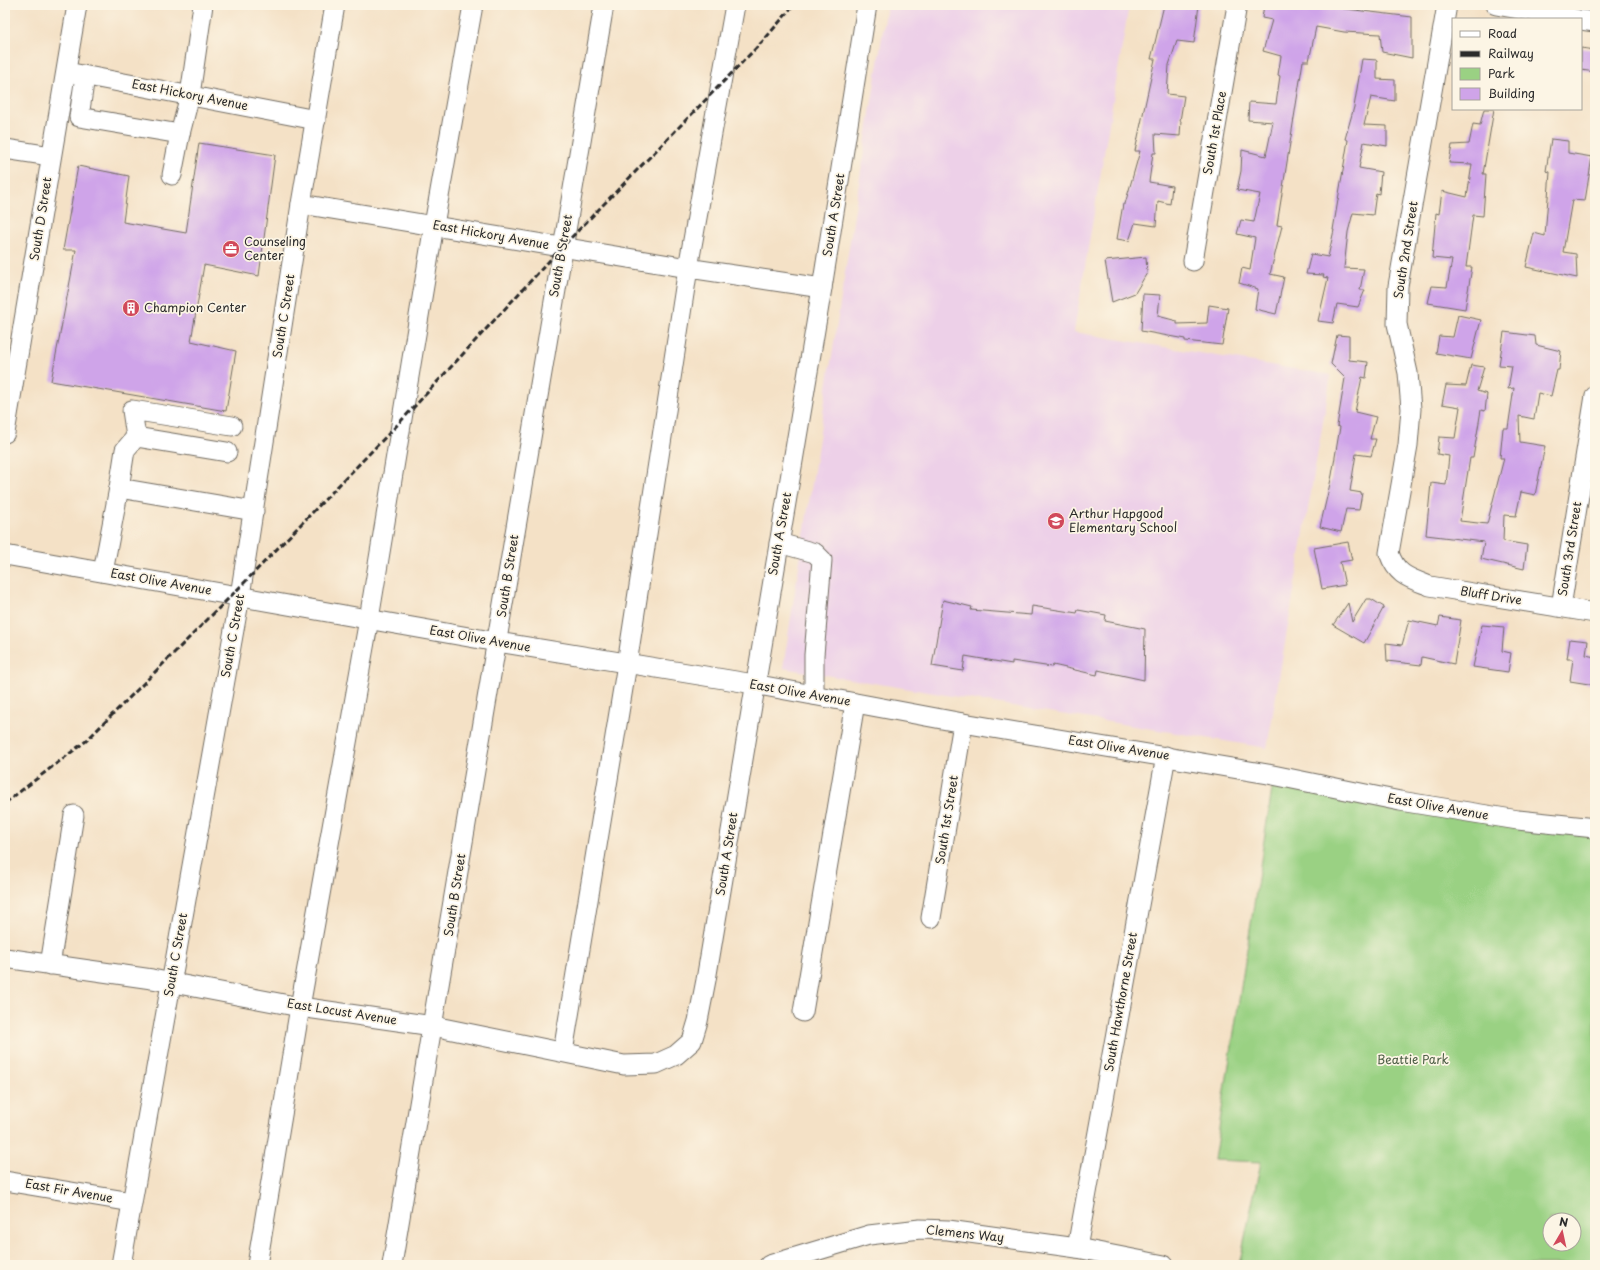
<svg xmlns="http://www.w3.org/2000/svg" width="1600" height="1270" viewBox="0 0 1600 1270" font-family="'Playpen Sans',sans-serif">
  <style>
    .built { fill: #edd0e8 }
    .green { fill: #9ad183; stroke: #627e57; fill-rule: evenodd }
    .building { fill: #cfa4e9 }
    .lines { fill: none; stroke-linecap: round; stroke-linejoin: round }
    .minor-casing { stroke: #716b61; stroke-width: 21 }
    .minor { stroke: #fff; stroke-width: 19 }
    .rail { stroke: #2b2b2b; stroke-width: 3; stroke-dasharray: 6 3; stroke-linecap: butt }
    .labels { text-anchor: middle; stroke-width: 3.5; stroke-linejoin: round; paint-order: stroke }
    .street-label { font-size: 12px; fill: #2b2b2b; stroke: #fcf5e5 }
    .poi-label { font-size: 12px; fill: #2b2b2b; stroke: #fcf5e5; text-anchor: start }
    .park-label { font-size: 12px; fill: #4c5d45; stroke: #fcf5e5 }
  </style>
  <rect width="100%" height="100%" fill="#fcf5e5"/>
  <filter id="ink" filterUnits="userSpaceOnUse"><feTurbulence type="fractalNoise" baseFrequency=".025" numOctaves="2"/><feDisplacementMap in="SourceGraphic" scale="8" xChannelSelector="R" yChannelSelector="G"/><feConvolveMatrix kernelMatrix="1 2 1 2 8 2 1 2 1" color-interpolation-filters="sRGB"/></filter>
  <filter id="wash" filterUnits="userSpaceOnUse"><feTurbulence type="fractalNoise" baseFrequency=".012" numOctaves="4" result="noise"/><feDisplacementMap in="SourceGraphic" scale="16" xChannelSelector="R" yChannelSelector="G"/><feGaussianBlur stdDeviation="0.9" result="paint"/><feColorMatrix in="noise" values="0 0 0 0 0 0 0 0 0 0 0 0 0 0 0 0 0 1.4 0 .05"/><feComposite in="paint" operator="in"/></filter>
  <g filter="url(#wash)">
    <rect width="100%" height="100%" fill="#f4e1c6"/>
    <path class="built" d="M887,5H1129L1074,332L1331,375L1267,748L783,668Z"/>
    <path class="green" d="M1273,783L1595,836V1265H1239L1261,1162L1214,1160ZM1550,1220H1574V1244H1550Z"/>
    <g id="blocks">
      <g class="building">
        <path d="M1164,5H1199L1194,43L1177,41L1169,65L1167,94L1184,96L1180,121H1181L1180,136L1155,134L1156,153H1153L1149,182L1172,186L1170,204L1158,201L1156,226L1135,223L1129,241L1117,239L1123,204H1125L1140,151H1135L1155,59H1151Z"/>
        <path d="M1264,5H1324L1339,7L1338,8L1412,17V58L1382,52L1380,34L1344,32L1316,27L1309,61H1303L1277,225L1282,226L1270,274L1284,277L1276,314L1255,309L1258,289L1239,283L1242,268L1250,270L1255,238L1237,234L1241,220L1254,222L1260,194L1237,190L1241,171L1242,150L1266,156L1273,122L1248,120L1249,102L1276,104L1280,76L1278,75L1281,56L1263,51L1272,20L1262,18Z"/>
        <path d="M1581,48L1595,50V72L1581,70Z"/>
        <path d="M1362,59L1377,60V79L1395,80V101L1371,97L1364,125L1387,126V146L1364,142L1359,168L1381,172L1379,194L1376,193L1373,215L1353,213L1348,232L1344,268L1364,269L1360,290H1365L1358,307L1337,304L1333,323L1318,321L1328,278L1323,277L1324,275L1306,274L1311,254L1328,257L1334,230H1333L1348,140L1345,139L1354,107Z"/>
        <path d="M1484,109H1494L1483,174H1486L1483,216L1473,215L1466,267H1472L1465,309L1428,303L1432,286L1447,287L1452,260L1432,258L1436,213L1439,214L1442,191L1467,197L1472,164L1449,163L1452,145L1469,144L1473,124L1480,125Z"/>
        <path d="M1551,139L1568,141V153L1592,157L1585,201L1572,200L1563,252L1576,254L1577,278L1526,267L1534,233L1545,236L1550,172L1546,171Z"/>
        <path d="M199,143L275,155L259,276L204,265L191,341L236,351L226,411L51,381L76,250H63L78,166L129,176L123,222L186,233Z"/>
        <path d="M1146,257L1147,273L1135,293L1112,302L1105,261Z"/>
        <path d="M1143,294L1160,295L1158,316L1177,321V324L1207,323L1209,305L1228,308L1222,345L1185,341V339L1141,331Z"/>
        <path d="M1458,315L1481,320L1471,359L1436,353L1439,336L1453,337Z"/>
        <path d="M1504,332L1535,336L1536,345L1561,351L1559,370H1557L1551,396L1538,393L1534,419L1519,416L1520,442L1545,446L1535,495L1521,492L1516,516L1504,515L1503,541L1527,545L1524,569L1481,559L1484,542L1426,535L1431,483L1446,485L1449,456L1437,454L1439,437L1455,438L1460,407L1442,404L1446,385L1466,386L1471,365L1484,367L1477,391L1487,394L1485,411L1481,410L1473,458H1470L1460,521L1487,524L1504,458H1500L1503,428H1508L1514,388L1508,389L1512,366L1499,365Z"/>
        <path d="M1337,335L1349,336V360L1368,362L1366,378L1362,377L1355,412L1376,417L1370,439H1376L1371,456L1356,454L1350,491L1362,493L1359,510L1346,509L1341,532L1320,527L1332,475L1340,427L1337,426L1345,378L1331,364Z"/>
        <path d="M1348,542L1352,560L1340,562L1345,585L1322,589L1314,548Z"/>
        <path d="M1366,599H1371L1384,607L1364,643L1333,625L1348,603L1352,622Z"/>
        <path d="M943,600L972,607L971,610L1031,615L1032,606L1077,613L1078,610L1106,615L1105,621L1145,629L1144,680L1098,670L1097,675L1053,665L1052,667L1012,661V664L965,656L963,671L932,666Z"/>
        <path d="M1440,617L1461,620L1454,664L1422,657L1421,665L1387,661L1386,643L1402,645L1409,620L1438,626Z"/>
        <path d="M1482,625L1504,627L1502,651L1511,653L1508,672L1473,667Z"/>
        <path d="M1570,639L1588,641L1586,655L1595,657V685L1570,681L1573,659H1567Z"/>
      </g>
    </g>
  </g>
  <g filter="url(#ink)">
    <use href="#blocks" fill-opacity="0" stroke="#716b61" stroke-width="1"/>
    <g class="lines">
      <defs>
        <g id="minor">
          <path d="M1447,5L1398,286L1397,324L1408,373L1411,409L1408,445L1389,553C1397,576 1409,578 1430,586L1595,613"/>
          <path d="M1496,5L1576,19"/>
          <path d="M1581,20L1595,22"/>
          <path d="M72,73L316,120"/>
          <path d="M85,76L79,117L180,134L190,95L203,5"/>
          <path d="M5,149L51,156"/>
          <path d="M172,175L180,134"/>
          <path d="M301,204L688,268L822,288"/>
          <path d="M1193,261L1237,5"/>
          <path d="M5,433L77,5"/>
          <path d="M136,437L132,410L232,426"/>
          <path d="M227,452L136,437L125,450L119,488L254,511"/>
          <path d="M779,543L815,553L822,560L814,655V695"/>
          <path d="M5,555L497,642L754,684L963,723L1268,774L1400,801L1518,820L1595,828"/>
          <path d="M103,572L119,488"/>
          <path d="M1561,607L1595,396"/>
          <path d="M931,918L963,723"/>
          <path d="M5,958L152,979L300,1007L433,1026L624,1065L656,1064L676,1055L692,1041L698,1021L706,980L822,288L867,5"/>
          <path d="M50,965L74,815"/>
          <path d="M803,1012L855,703"/>
          <path d="M563,1052L627,664L688,268L735,5"/>
          <path d="M5,1181L132,1202"/>
          <path d="M1077,1248L1166,756"/>
          <path d="M121,1265L240,596L301,204L335,5"/>
          <path d="M257,1265L300,1007L369,619L434,225L473,5"/>
          <path d="M392,1265C464,845 531,425 604,5"/>
          <path d="M769,1265L869,1235L920,1229L948,1230L1077,1248L1164,1265"/>
        </g>
      </defs>
      <use href="#minor" class="minor-casing"/>
      <use href="#minor" class="minor"/>
      <path class="rail" d="M5,803L86,741L242,585L401,421L562,247L763,41L794,5"/>
    </g>
  </g>
  <defs>
    <symbol id="office-disc" viewBox="-11 -11 22 22"><circle r="9.5" fill="#d1495b" stroke="#fcf5e5"/><path d="M-6-3h4V-5.5h4V-3h4V5H-6ZM-1-4.5V-3h2v-1.5ZM-6 0V1H6V0Z" fill="#fff"/></symbol>
    <symbol id="building-disc" viewBox="-11 -11 22 22"><circle r="9.5" fill="#d1495b" stroke="#fcf5e5"/><path d="M-4-6H4V6H1V3H-1V6H-4ZM-2.5-4.3h1.7v1.8h-1.7ZM.8-4.3h1.7v1.8H.8ZM-2.5-1h1.7V.8h-1.7ZM.8-1h1.7V.8H.8Z" fill="#fff"/></symbol>
    <symbol id="school-disc" viewBox="-11 -11 22 22"><circle r="9.5" fill="#d1495b" stroke="#fcf5e5"/><path d="M0-5L7-2L0 1L-7-2ZM-4 1L0 2.5L4 1V4Q0 6-4 4Z" fill="#fff"/></symbol>
  </defs>
  <g fill-rule="evenodd">
    <use href="#office-disc" x="221" y="239" width="20" height="20"/>
    <use href="#building-disc" x="121" y="298" width="20" height="20"/>
    <use href="#school-disc" x="1046" y="511" width="20" height="20"/>
  </g>
  <g class="labels">
    <g class="street-label">
      <text transform="translate(190 95) rotate(11)" y="4">East Hickory Avenue</text>
      <text transform="translate(1215 133) rotate(-80)" y="4">South 1st Place</text>
      <text transform="translate(834 215) rotate(-81)" y="4">South A Street</text>
      <text transform="translate(41 219) rotate(-81)" y="4">South D Street</text>
      <text transform="translate(491 235) rotate(10)" y="4">East Hickory Avenue</text>
      <text transform="translate(1406 250) rotate(-81)" y="4">South 2nd Street</text>
      <text transform="translate(561 256) rotate(-80)" y="4">South B Street</text>
      <text transform="translate(284 316) rotate(-81)" y="4">South C Street</text>
      <text transform="translate(780 534) rotate(-80)" y="4">South A Street</text>
      <text transform="translate(1570 549) rotate(-81)" y="4">South 3rd Street</text>
      <text transform="translate(508 576) rotate(-81)" y="4">South B Street</text>
      <text transform="translate(161 582) rotate(10)" y="4">East Olive Avenue</text>
      <text transform="translate(1491 596) rotate(9)" y="4">Bluff Drive</text>
      <text transform="translate(233 636) rotate(-80)" y="4">South C Street</text>
      <text transform="translate(480 639) rotate(10)" y="4">East Olive Avenue</text>
      <text transform="translate(800 693) rotate(10)" y="4">East Olive Avenue</text>
      <text transform="translate(1119 748) rotate(9)" y="4">East Olive Avenue</text>
      <text transform="translate(1438 807) rotate(10)" y="4">East Olive Avenue</text>
      <text transform="translate(947 820) rotate(-81)" y="4">South 1st Street</text>
      <text transform="translate(727 854) rotate(-81)" y="4">South A Street</text>
      <text transform="translate(455 895) rotate(-81)" y="4">South B Street</text>
      <text transform="translate(176 955) rotate(-80)" y="4">South C Street</text>
      <text transform="translate(1121 1002) rotate(-80)" y="4">South Hawthorne Street</text>
      <text transform="translate(342 1012) rotate(9)" y="4">East Locust Avenue</text>
      <text transform="translate(69 1191) rotate(10)" y="4">East Fir Avenue</text>
      <text transform="translate(965 1234) rotate(6)" y="4">Clemens Way</text>
    </g>
    <g class="poi-label">
      <text x="244" y="246">Counseling<tspan x="244" dy="14">Center</tspan></text>
      <text x="144" y="312">Champion Center</text>
      <text x="1069" y="518">Arthur Hapgood<tspan x="1069" dy="14">Elementary School</tspan></text>
    </g>
    <g class="park-label">
      <text x="1413" y="1064">Beattie Park</text>
    </g>
  </g>
  <rect width="1600" height="1270" fill="none" stroke="#fcf5e5" stroke-width="20"/>
  <rect x="1452" y="18" width="130" height="92" fill="#fcf5e5" stroke="#a8a49b"/>
  <rect x="1460" y="31" width="20" height="6" fill="#ffffff" stroke="#a8a49b"/>
  <text x="1488" y="38" font-size="12" fill="#2b2b2b">Road</text>
  <rect x="1460" y="51" width="20" height="6" fill="#2b2b2b" stroke="#a8a49b"/>
  <text x="1488" y="58" font-size="12" fill="#2b2b2b">Railway</text>
  <rect x="1460" y="68" width="20" height="12" fill="#9ad183" stroke="#a8a49b"/>
  <text x="1488" y="78" font-size="12" fill="#2b2b2b">Park</text>
  <rect x="1460" y="88" width="20" height="12" fill="#cfa4e9" stroke="#a8a49b"/>
  <text x="1488" y="98" font-size="12" fill="#2b2b2b">Building</text>
  <g transform="translate(1562 1232) rotate(9)"><circle r="19" fill="#fcf5e5" stroke="#a8a49b"/>
  <path d="M0-3L7 15L0 10L-7 15Z" fill="#d1495b"/>
  <text y="-6" font-size="11" font-weight="bold" text-anchor="middle" fill="#2b2b2b">N</text>
  </g>
</svg>
